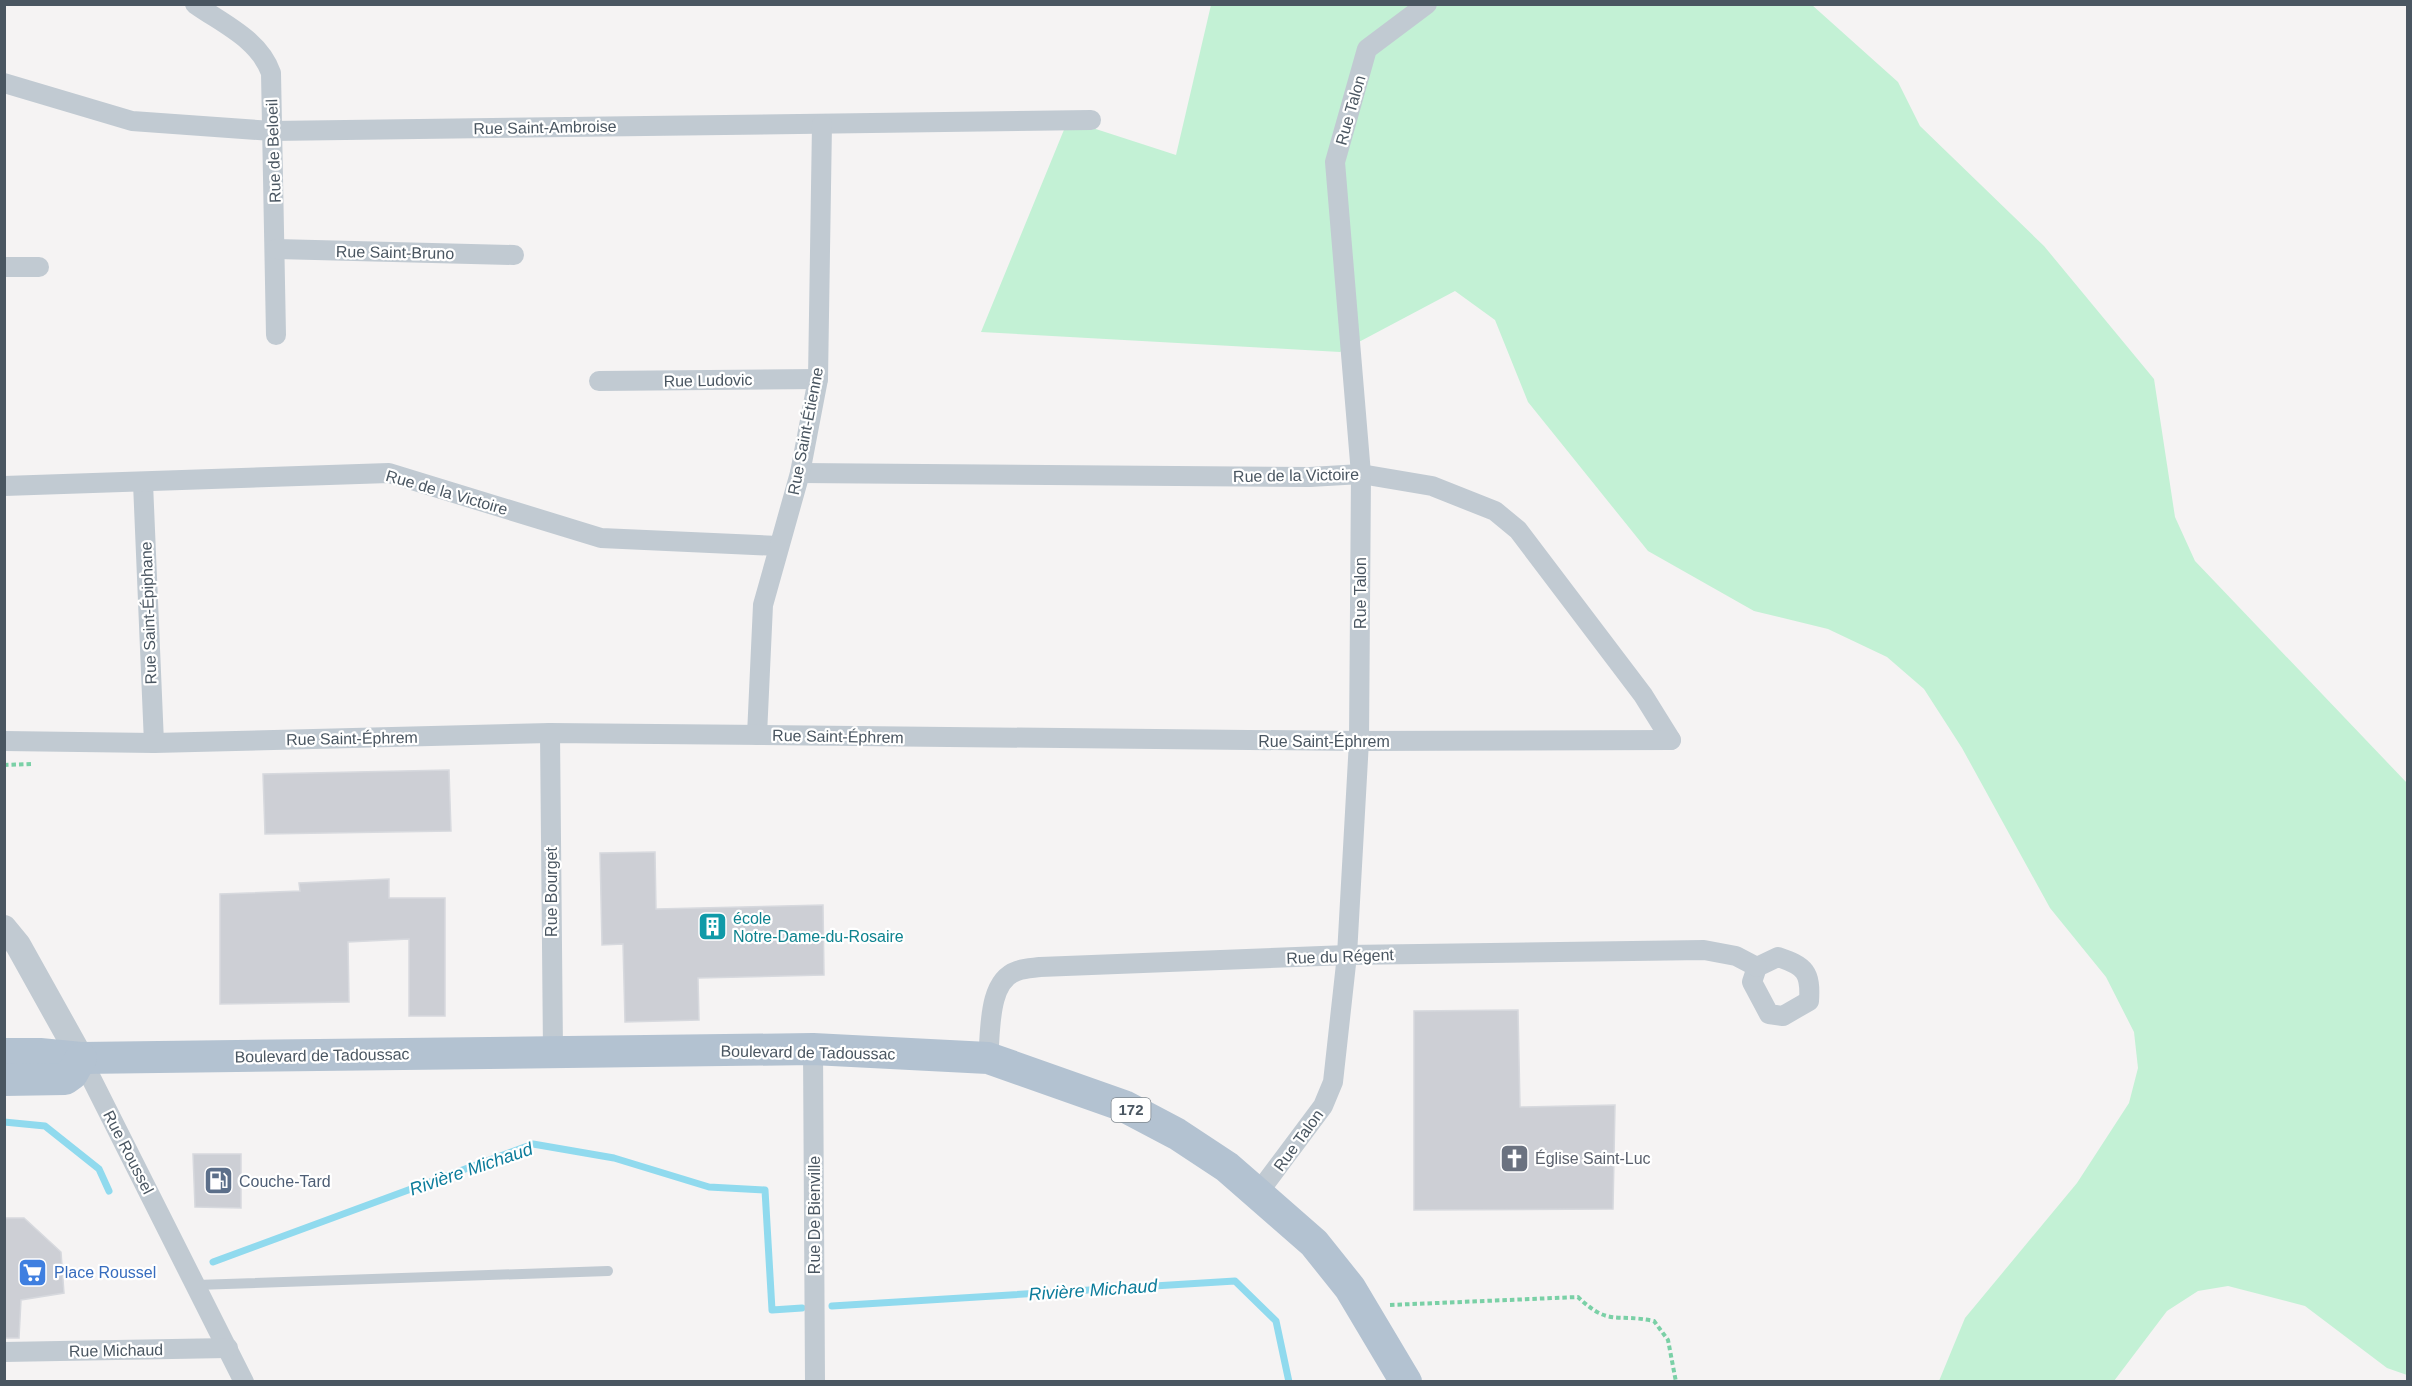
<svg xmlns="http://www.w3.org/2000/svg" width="2412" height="1386" viewBox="0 0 2412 1386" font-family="Arial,sans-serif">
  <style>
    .green { fill: #c3f1d5 }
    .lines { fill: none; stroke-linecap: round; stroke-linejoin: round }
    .stream { stroke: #90daee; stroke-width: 7 }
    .building { fill: #cdcfd5; stroke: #d7d9de; stroke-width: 1.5 }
    .path { stroke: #7ad0a6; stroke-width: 4; stroke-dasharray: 4.5 3; stroke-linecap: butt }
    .service { stroke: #c1cad2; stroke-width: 10 }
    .minor { stroke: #c1cad2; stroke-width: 20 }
    .tertiary { stroke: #c1cad2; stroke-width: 26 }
    .primary { stroke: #b3c2d1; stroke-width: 32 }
    .labels { text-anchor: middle; stroke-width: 4.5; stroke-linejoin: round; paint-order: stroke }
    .shield { fill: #fff; stroke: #808990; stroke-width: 1.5 }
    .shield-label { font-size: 15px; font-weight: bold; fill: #4a5661 }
    .street-label { font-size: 16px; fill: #4a5661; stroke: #fff }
    .culture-label { font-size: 16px; fill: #0d838f; stroke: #fff; text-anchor: start }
    .worship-label { font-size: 16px; fill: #5b616d; stroke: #fff; text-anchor: start }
    .service-label { font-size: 16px; fill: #4e5e75; stroke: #fff; text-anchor: start }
    .shop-label { font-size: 16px; fill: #366cbe; stroke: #fff; text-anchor: start }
    .water-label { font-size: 18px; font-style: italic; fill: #0c7c9b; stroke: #fff }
  </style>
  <rect width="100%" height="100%" fill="#f5f3f3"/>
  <path class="green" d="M1211,5H1812L1898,82L1920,126L2044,246L2154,379L2175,517L2195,561L2407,783V1375L2387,1368L2305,1306L2228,1286L2198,1291L2167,1311L2114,1381H1939L1965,1318L2077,1183L2129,1103L2138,1068L2134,1032L2106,977L2050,908L1962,748L1924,689L1887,657L1828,629L1754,611L1648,551L1528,402L1495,320L1455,291L1340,352L981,332L1068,120L1176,155Z"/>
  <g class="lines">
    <g class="stream">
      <path d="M4,1122L45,1126L99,1169L109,1191"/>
      <path d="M213,1262L533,1144L614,1158L709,1187L765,1190L772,1310L802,1308"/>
      <path d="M832,1306L1235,1281L1276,1321L1289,1382"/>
    </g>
  </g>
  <g class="building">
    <path d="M449,770L451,831L265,834L263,774Z"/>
    <path d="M655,852L656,909L823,905L824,975L698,978L699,1020L625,1022L623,944L602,945L600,853Z"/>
    <path d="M389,879V898H445V1016H409V939L348,942L349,1002L220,1004V894L300,891L299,883Z"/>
    <path d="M1518,1010L1520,1107L1615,1105L1613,1209L1414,1210V1011Z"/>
    <path d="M193,1154H241V1208L195,1207Z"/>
    <path d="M4,1218H24L61,1252L64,1293L21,1300L19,1338H4Z"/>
  </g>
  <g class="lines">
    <g class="path">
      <path d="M4,765L31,764"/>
      <path d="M1390,1305L1578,1297C1609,1327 1616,1313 1654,1321L1668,1340L1676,1382"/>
    </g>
    <path class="service" d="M196,1285L608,1271"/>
    <g class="minor">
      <path d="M195,4C223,24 259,39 271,73L276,335"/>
      <path d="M4,83L132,121L272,131L1091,120"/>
      <path d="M276,249L514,255"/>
      <path d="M4,267H39"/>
      <path d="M599,381L818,379"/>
      <path d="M800,473L1310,477L1361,474L1432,486L1495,511L1518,530L1643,695L1671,740"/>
      <path d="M143,483L154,743"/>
      <path d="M4,486L389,473L601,538L778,546"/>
      <path d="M550,733L553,1052"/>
      <path d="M757,735L763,605L800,473L818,379L822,124"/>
      <path d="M4,741L154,743L550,733L1359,741L1671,740"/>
      <path d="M1778,957C1805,966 1811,972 1809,1001L1783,1016L1769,1014L1752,982L1757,967Z"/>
      <path d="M813,1049L815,1382"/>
      <path d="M81,1058L244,1382"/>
      <path d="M988,1058C991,1033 987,981 1017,971C1024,968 1033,968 1040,967L1347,955L1704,950L1736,956L1757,967"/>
      <path d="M1258,1193L1323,1106L1333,1082L1347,955L1359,741L1361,474L1335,162L1367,49L1427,4"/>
      <path d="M4,1352L228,1348"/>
    </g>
    <path class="tertiary" d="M4,928L18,945L81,1058"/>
    <g class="primary">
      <path d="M4,1054H40L81,1058L813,1049L988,1058L1124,1106L1177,1134L1227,1167L1314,1243L1350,1288L1406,1382"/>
      <path d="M4,1080L65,1079L72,1074L81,1058"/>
    </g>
  </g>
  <defs>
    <symbol id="building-square" viewBox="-11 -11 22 22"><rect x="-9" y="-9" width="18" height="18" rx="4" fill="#0f9aa8" stroke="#fff"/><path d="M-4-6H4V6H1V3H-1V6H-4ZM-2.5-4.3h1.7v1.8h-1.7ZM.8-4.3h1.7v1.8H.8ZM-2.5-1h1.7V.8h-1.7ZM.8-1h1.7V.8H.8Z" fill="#fff"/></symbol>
    <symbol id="church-square" viewBox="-11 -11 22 22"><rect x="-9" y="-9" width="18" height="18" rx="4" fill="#6b7280" stroke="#fff"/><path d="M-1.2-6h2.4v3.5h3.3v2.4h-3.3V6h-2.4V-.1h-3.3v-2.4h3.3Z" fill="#fff"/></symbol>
    <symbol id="fuel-square" viewBox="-11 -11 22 22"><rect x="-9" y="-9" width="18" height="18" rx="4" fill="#5c6f8a" stroke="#fff"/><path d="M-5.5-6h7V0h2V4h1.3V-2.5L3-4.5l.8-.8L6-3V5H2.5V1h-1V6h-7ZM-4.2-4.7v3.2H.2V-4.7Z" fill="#fff"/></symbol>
    <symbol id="supermarket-square" viewBox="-11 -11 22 22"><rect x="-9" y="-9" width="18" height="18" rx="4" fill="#3f7fe0" stroke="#fff"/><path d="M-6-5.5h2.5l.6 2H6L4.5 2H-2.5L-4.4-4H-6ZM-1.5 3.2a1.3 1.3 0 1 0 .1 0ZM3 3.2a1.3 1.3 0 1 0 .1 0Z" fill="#fff"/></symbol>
  </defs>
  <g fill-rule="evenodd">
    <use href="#building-square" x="696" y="910" width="33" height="33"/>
    <use href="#church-square" x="1498" y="1142" width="33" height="33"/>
    <use href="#fuel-square" x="202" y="1164" width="33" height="33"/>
    <use href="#supermarket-square" x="16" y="1256" width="33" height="33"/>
  </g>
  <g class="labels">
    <rect class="shield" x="1111.5" y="1098" width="39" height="24" rx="4.5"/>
    <g class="shield-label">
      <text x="1131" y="1115">172</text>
    </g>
    <g class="street-label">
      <text transform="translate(1350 110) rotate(-74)" y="6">Rue Talon</text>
      <text transform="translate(545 127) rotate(-1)" y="6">Rue Saint-Ambroise</text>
      <text transform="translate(273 151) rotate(-92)" y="6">Rue de Beloeil</text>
      <text transform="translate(395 252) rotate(1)" y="6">Rue Saint-Bruno</text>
      <text transform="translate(708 380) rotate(-1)" y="6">Rue Ludovic</text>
      <text transform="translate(805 431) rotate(-79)" y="6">Rue Saint-Étienne</text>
      <text transform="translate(1296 475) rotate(-1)" y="6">Rue de la Victoire</text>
      <text transform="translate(447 492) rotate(16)" y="6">Rue de la Victoire</text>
      <text transform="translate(1360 593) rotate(-90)" y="6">Rue Talon</text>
      <text transform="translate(148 613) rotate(-92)" y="6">Rue Saint-Épiphane</text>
      <text transform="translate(838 736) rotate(1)" y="6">Rue Saint-Éphrem</text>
      <text transform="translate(352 738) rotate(-1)" y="6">Rue Saint-Éphrem</text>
      <text x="1324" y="747">Rue Saint-Éphrem</text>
      <text transform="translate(551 892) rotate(-90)" y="6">Rue Bourget</text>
      <text transform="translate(1340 956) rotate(-2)" y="6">Rue du Régent</text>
      <text transform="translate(808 1052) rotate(1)" y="6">Boulevard de Tadoussac</text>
      <text transform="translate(322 1055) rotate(-1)" y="6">Boulevard de Tadoussac</text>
      <text transform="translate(1298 1140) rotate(-54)" y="6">Rue Talon</text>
      <text transform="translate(129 1152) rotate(63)" y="6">Rue Roussel</text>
      <text transform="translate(814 1215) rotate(-90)" y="6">Rue De Bienville</text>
      <text transform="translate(116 1350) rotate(-1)" y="6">Rue Michaud</text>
    </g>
    <g class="culture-label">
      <text x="733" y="924">école<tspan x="733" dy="18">Notre-Dame-du-Rosaire</tspan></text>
    </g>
    <g class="worship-label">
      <text x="1535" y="1164">Église Saint-Luc</text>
    </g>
    <g class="service-label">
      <text x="239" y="1187">Couche-Tard</text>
    </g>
    <g class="shop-label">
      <text x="54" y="1278">Place Roussel</text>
    </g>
    <g class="water-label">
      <text transform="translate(471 1169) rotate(-19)" y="6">Rivière Michaud</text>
      <text transform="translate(1093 1290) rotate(-4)" y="6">Rivière Michaud</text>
    </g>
  </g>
  <rect width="2412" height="1386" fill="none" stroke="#4a5661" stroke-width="12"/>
</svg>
